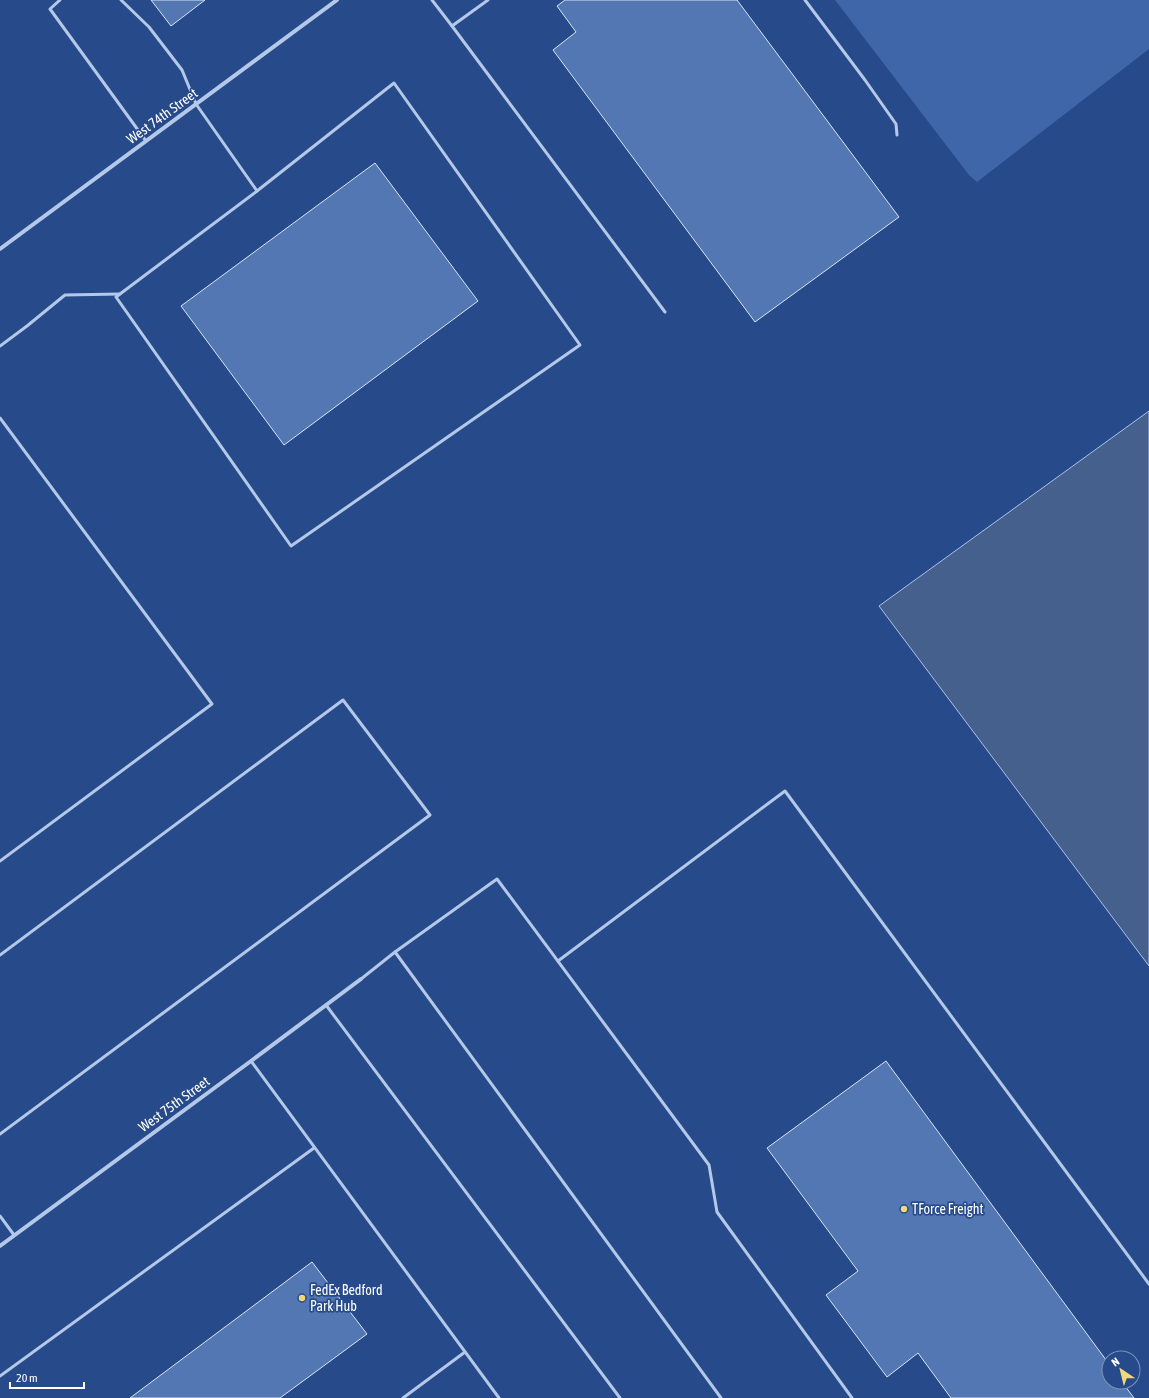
<svg xmlns="http://www.w3.org/2000/svg" width="1149" height="1398" viewBox="0 0 1149 1398" font-family="'Asap Condensed',sans-serif">
  <style>
    .green { fill: #3e66a8 }
    .water { fill: #46608d; stroke: #a9c2ea }
    .building { fill: #5377b2; stroke: #d8e4f7 }
    .lines { fill: none; stroke-linecap: round; stroke-linejoin: round }
    .service { stroke: #b4c8e9; stroke-width: 3 }
    .minor { stroke: #b4c8e9; stroke-width: 4 }
    .poi-dot { fill: #f2d879; stroke: #274b8a; stroke-width: 1.5 }
    .labels { text-anchor: middle; stroke-width: 3.5; stroke-linejoin: round; paint-order: stroke }
    .street-label { font-size: 14px; fill: #fff; stroke: #274b8a }
    .poi-label { font-size: 14px; fill: #fff; stroke: #274b8a; text-anchor: start }
  </style>
  <rect width="100%" height="100%" fill="#274b8a"/>
  <path class="green" d="M835,0H1149V49L977,182L969,175Z"/>
  <path class="water" d="M1149,411V966L879,606Z"/>
  <g class="building">
    <path d="M151,0H205L171,26Z"/>
    <path d="M565,0H737L899,217L755,322L553,50L576,32L557,6Z"/>
    <path d="M375,163L478,301L284,445L181,306Z"/>
    <path d="M886,1061L1109,1364V1382H1122L1134,1398H951L918,1353L887,1377L826,1295L858,1271L767,1148Z"/>
    <path d="M312,1262L367,1334L280,1398H130Z"/>
  </g>
  <g class="lines">
    <g class="service">
      <path d="M60,0L50,9L146,141"/>
      <path d="M121,0L149,27L182,70L196,104L257,191"/>
      <path d="M432,0L452,26L488,0"/>
      <path d="M805,0L865,80L896,124L897,135"/>
      <path d="M452,26L665,312"/>
      <path d="M394,83L580,345L291,546L116,297L257,191Z"/>
      <path d="M0,346L27,326L65,295L120,294"/>
      <path d="M0,418L212,704L0,861"/>
      <path d="M395,952L497,879L709,1165L717,1212L852,1398"/>
      <path d="M0,955L343,700L430,815L0,1134"/>
      <path d="M558,961L785,791L1149,1284"/>
      <path d="M361,979L395,952L721,1398"/>
      <path d="M326,1005L620,1398"/>
      <path d="M251,1061L499,1398"/>
      <path d="M0,1216L14,1235"/>
      <path d="M0,1376L314,1148"/>
      <path d="M403,1398L465,1352"/>
    </g>
    <g class="minor">
      <path d="M0,249L337,0"/>
      <path d="M0,1246L251,1061L361,979"/>
    </g>
  </g>
  <g class="poi-dot">
    <circle cx="904" cy="1209" r="4"/>
    <circle cx="302" cy="1298" r="4"/>
  </g>
  <g class="labels">
    <g class="street-label">
      <text transform="translate(162 116) rotate(-36)" y="5">West 74th Street</text>
      <text transform="translate(174 1104) rotate(-36)" y="5">West 75th Street</text>
    </g>
    <g class="poi-label">
      <text x="912" y="1214">TForce Freight</text>
      <text x="310" y="1295">FedEx Bedford<tspan x="310" dy="16">Park Hub</tspan></text>
    </g>
  </g>
  <g transform="translate(1121 1370) rotate(325)"><circle r="19" fill="#274b8a" stroke="#7d93b9"/>
  <path d="M0-3L7 15L0 10L-7 15Z" fill="#f2d879"/>
  <text y="-6" font-size="11" font-weight="bold" text-anchor="middle" fill="#ffffff">N</text>
  </g>
  <path d="M10 1382v6h74v-6" fill="none" stroke="#ffffff" stroke-width="2"/>
  <text x="16" y="1382" font-size="12" fill="#ffffff" stroke="#274b8a" stroke-width="3" paint-order="stroke">20 m</text>
</svg>
